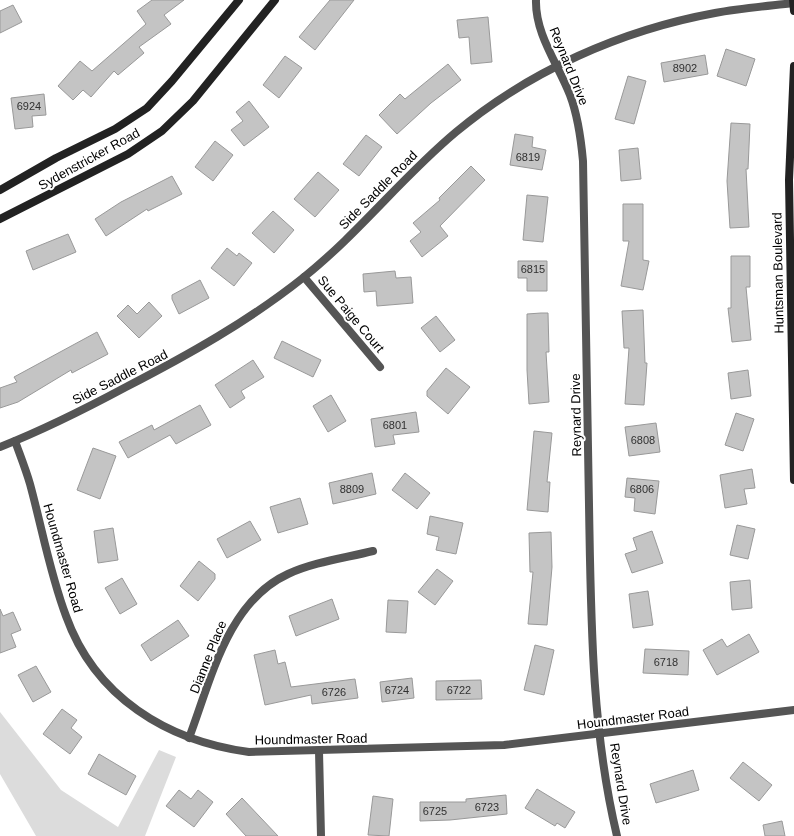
<svg xmlns="http://www.w3.org/2000/svg" width="794" height="836" viewBox="0 0 794 836" font-family="Helvetica,sans-serif">
<style>
.green{fill:#dcdcdc}
.building{fill:#c4c4c4;stroke:#999}
.lines{fill:none;stroke-linecap:round;stroke-linejoin:round}
.street{stroke:#555;stroke-width:8}
.secondary{stroke:#222;stroke-width:8}
.labels{text-anchor:middle;dominant-baseline:central;stroke-width:4;stroke-linejoin:round;paint-order:stroke}
.number-label{font-size:11px;fill:#313131}
.street-label{font-size:13px;fill:#000;stroke:#fff}
</style>
<rect width="100%" height="100%" fill="#fff"/>
<polygon class="green" points="0,712 61,790 118,827 159,750 176,757 145,836 36,836 0,774"/>
<g class="building">
<polygon points="152,0 184,0 164,15 171,24 139,47 144,53 118,75 114,71 91,97 83,90 73,100 58,86 80,61 92,71 146,24 137,11"/>
<polygon points="330,0 354,0 315,50 299,37"/>
<polygon points="13,5 22,22 0,33 0,11"/>
<polygon points="488,17 492,62 471,64 469,37 459,38 457,20"/>
<polygon points="726,49 755,59 746,86 717,76"/>
<polygon points="705,55 708,74 664,82 661,63"/>
<polygon points="285,56 302,68 279,98 263,85"/>
<polygon points="448,64 461,80 431,103 397,134 379,115 400,94 405,99"/>
<polygon points="628,76 646,81 634,124 615,119"/>
<polygon points="44,94 46,115 32,116 33,127 15,129 11,98"/>
<polygon points="249,101 269,127 244,146 231,130 243,121 236,112"/>
<polygon points="731,123 750,124 748,169 746,169 749,227 730,228 727,181"/>
<polygon points="515,134 533,137 532,147 546,150 542,170 510,165"/>
<polygon points="366,135 382,147 359,176 343,164"/>
<polygon points="215,141 233,155 213,181 195,167"/>
<polygon points="638,148 641,179 621,181 619,150"/>
<polygon points="471,166 485,180 440,226 448,236 422,257 410,241 421,232 413,223 440,200 439,198"/>
<polygon points="318,172 339,190 315,217 294,199"/>
<polygon points="172,176 182,194 148,211 147,209 106,236 95,219 121,202"/>
<polygon points="527,195 548,197 543,242 523,240"/>
<polygon points="623,204 643,204 643,260 649,261 643,290 621,286 629,241 623,241"/>
<polygon points="273,211 294,230 274,253 252,233"/>
<polygon points="68,234 76,252 33,270 26,251"/>
<polygon points="227,248 237,256 239,253 252,263 234,286 211,268"/>
<polygon points="731,256 750,256 750,287 746,287 751,340 732,342 728,308 731,308"/>
<polygon points="518,261 547,261 547,291 527,291 527,278 518,278"/>
<polygon points="395,271 396,278 411,277 413,303 377,306 376,291 364,292 363,274"/>
<polygon points="200,280 209,298 179,314 172,299 172,295"/>
<polygon points="149,302 162,316 139,338 117,316 128,305 137,314"/>
<polygon points="643,310 645,363 647,363 644,405 625,404 629,348 624,348 622,311"/>
<polygon points="541,313 548,313 549,352 546,352 549,402 529,404 527,370 527,314"/>
<polygon points="436,316 455,340 440,352 421,328"/>
<polygon points="97,332 108,354 72,373 71,370 18,402 0,408 0,388 17,382 14,377"/>
<polygon points="282,341 321,360 313,377 274,358"/>
<polygon points="253,360 264,377 241,391 245,398 230,408 215,385"/>
<polygon points="446,368 470,387 448,414 427,396 427,391"/>
<polygon points="748,370 751,396 731,399 728,373"/>
<polygon points="331,395 346,421 328,432 313,406"/>
<polygon points="200,405 211,425 176,444 170,435 128,458 119,442 152,425 154,430"/>
<polygon points="416,412 419,432 393,435 395,444 375,447 371,419"/>
<polygon points="736,413 754,419 743,451 725,445"/>
<polygon points="656,423 660,452 629,456 625,427"/>
<polygon points="534,431 552,433 547,482 550,482 548,512 527,510"/>
<polygon points="93,448 116,456 100,499 77,490"/>
<polygon points="752,469 755,488 744,489 747,504 725,508 720,475"/>
<polygon points="372,473 376,494 333,504 329,483"/>
<polygon points="405,473 430,493 417,509 392,490"/>
<polygon points="627,478 659,481 655,514 634,511 635,498 625,497"/>
<polygon points="300,498 308,524 278,533 270,507"/>
<polygon points="430,516 463,523 456,554 436,550 439,537 427,534"/>
<polygon points="250,521 261,540 227,558 217,539"/>
<polygon points="737,525 755,529 748,559 730,555"/>
<polygon points="113,528 118,560 98,563 94,531"/>
<polygon points="652,531 663,563 632,573 625,554 637,550 633,538"/>
<polygon points="551,532 552,567 547,625 528,624 533,572 530,572 529,533"/>
<polygon points="199,561 215,574 215,579 198,601 180,586"/>
<polygon points="437,569 453,581 435,605 418,592"/>
<polygon points="122,578 137,604 120,614 105,588"/>
<polygon points="750,580 752,608 732,610 730,582"/>
<polygon points="648,591 653,625 633,628 629,594"/>
<polygon points="332,599 339,619 296,636 289,616"/>
<polygon points="388,600 408,601 406,633 386,632"/>
<polygon points="0,609 3,616 13,612 21,630 11,634 16,647 0,653"/>
<polygon points="178,620 189,636 151,661 141,645"/>
<polygon points="749,634 759,652 717,675 703,650 722,639 727,647"/>
<polygon points="535,645 554,650 544,695 524,690"/>
<polygon points="645,649 689,651 688,675 643,673"/>
<polygon points="275,650 278,664 285,662 291,687 355,679 358,698 312,704 311,695 265,705 254,655"/>
<polygon points="36,666 51,692 33,702 18,675"/>
<polygon points="412,678 414,698 382,702 380,682"/>
<polygon points="481,680 482,699 436,700 436,681"/>
<polygon points="62,709 77,720 71,728 82,737 70,754 43,734"/>
<polygon points="99,754 136,776 126,795 88,774"/>
<polygon points="743,762 772,785 759,801 730,778"/>
<polygon points="693,770 699,790 656,803 650,784"/>
<polygon points="537,789 575,812 565,828 557,823 555,826 525,808"/>
<polygon points="179,790 191,799 198,790 213,802 194,827 166,806"/>
<polygon points="506,795 507,814 450,820 420,821 420,802 466,802 466,799"/>
<polygon points="373,796 393,799 389,836 368,835"/>
<polygon points="242,798 278,836 246,836 226,814"/>
<polygon points="782,821 785,836 765,836 763,825"/>
</g>
<g class="lines">
<g class="street">
<path d="M536,0C535,34 558,64 570,95C578,116 581,139 583,161C585,276 587,390 589,505C591,615 591,728 617,836"/>
<polyline points="304,277 380,367"/>
<path d="M15,441C20,455 26,470 30,484C42,528 50,574 66,616C95,697 167,741 249,752L504,745L794,710"/>
<path d="M0,447C43,430 85,409 126,387C188,355 249,321 304,277C359,233 402,177 456,132C529,71 622,30 715,13C741,8 768,6 794,3"/>
<path d="M189,738C211,680 227,602 288,574C314,562 345,558 373,551"/>
<polyline points="319,751 321,836"/>
</g>
<g class="secondary">
<polyline points="793,0 794,11"/>
<polyline points="794,66 789,180 794,480"/>
<polyline points="0,190 56,158 115,129 147,108 172,81 239,0"/>
<polyline points="0,219 128,154 162,131 193,101 275,0"/>
</g>
</g>
<g class="labels">
<g class="number-label">
<text x="685" y="68">8902</text>
<text x="29" y="106">6924</text>
<text x="528" y="157">6819</text>
<text x="533" y="269">6815</text>
<text x="395" y="425">6801</text>
<text x="643" y="440">6808</text>
<text x="352" y="489">8809</text>
<text x="642" y="489">6806</text>
<text x="666" y="662">6718</text>
<text x="397" y="690">6724</text>
<text x="459" y="690">6722</text>
<text x="334" y="692">6726</text>
<text x="487" y="807">6723</text>
<text x="435" y="811">6725</text>
</g>
<g class="street-label">
<text transform="translate(569 66) rotate(68)">Reynard Drive</text>
<text transform="translate(89 159) rotate(-29)">Sydenstricker Road</text>
<text transform="translate(378 190) rotate(-45)">Side Saddle Road</text>
<text transform="translate(778 273) rotate(-91)">Huntsman Boulevard</text>
<text transform="translate(351 314) rotate(50)">Sue Paige Court</text>
<text transform="translate(120 377) rotate(-27)">Side Saddle Road</text>
<text transform="translate(576 415) rotate(-91)">Reynard Drive</text>
<text transform="translate(63 558) rotate(74)">Houndmaster Road</text>
<text transform="translate(208 657) rotate(-68)">Dianne Place</text>
<text transform="translate(633 718) rotate(-7)">Houndmaster Road</text>
<text transform="translate(311 739) rotate(-1)">Houndmaster Road</text>
<text transform="translate(621 784) rotate(81)">Reynard Drive</text>
</g>
</g>
</svg>
